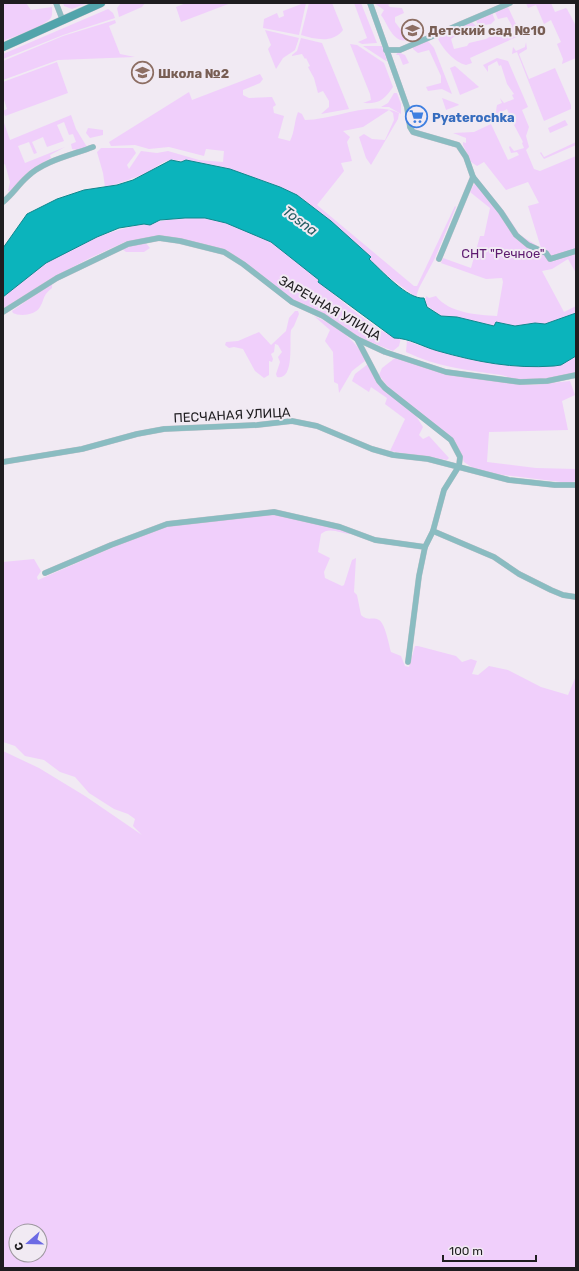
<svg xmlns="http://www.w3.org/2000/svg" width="579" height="1271" viewBox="0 0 579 1271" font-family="Rubik,sans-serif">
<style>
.green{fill:#f0cffb;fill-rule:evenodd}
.water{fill:#0bb4bc;stroke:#11878d}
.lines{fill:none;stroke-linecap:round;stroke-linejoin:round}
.minor-casing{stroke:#cbc5cd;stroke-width:6}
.secondary-casing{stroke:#cbc5cd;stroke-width:9}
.minor{stroke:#8abcc1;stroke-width:5.5}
.secondary{stroke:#52a4ab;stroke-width:8}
.labels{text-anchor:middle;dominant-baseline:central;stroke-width:4;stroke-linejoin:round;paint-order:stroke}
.education-label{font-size:13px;font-weight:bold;fill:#785e54;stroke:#f1eaf3;text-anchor:start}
.shop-label{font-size:13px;font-weight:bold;fill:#366cbe;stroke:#f1eaf3;text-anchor:start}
.park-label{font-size:13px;fill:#5e1a70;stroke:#f1eaf3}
.street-label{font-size:13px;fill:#1f1d20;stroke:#f1eaf3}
.water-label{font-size:14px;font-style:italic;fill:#245d61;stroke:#f1eaf3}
</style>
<rect width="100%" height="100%" fill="#f1eaf3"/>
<g class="green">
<path d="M3,3H26L31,10L52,7C52,11 53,16 50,19C40,28 15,36 3,41Z"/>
<polygon points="63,3 88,3 72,9 64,6"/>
<polygon points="121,3 145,3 142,7 119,17 117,8"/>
<polygon points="186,3 231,3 181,22 176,7"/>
<polygon points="304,3 306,3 299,35 263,28 264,19 277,13 279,18 284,16 283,11"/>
<path d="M309,3H332L343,30C332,44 315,39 301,35Z"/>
<polygon points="354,3 361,3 377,43 362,44 358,42 367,38"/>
<path d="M374,3H392L388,5L390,7L402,8L404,13L395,17V22L401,30L413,32V37C395,49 389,26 381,15L384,10Z"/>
<polygon points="526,3 551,3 555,12 566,8 567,9 576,26 576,58 562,64 563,59 557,44 561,42 551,20 544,24 536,5 528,8"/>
<path d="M508,7L521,35L470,58L472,63L466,65C454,62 442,48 437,37L454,30L458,34L451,39L454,49L467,46L469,43L486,39L496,33L497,35L508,30L507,29L512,26L507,17L498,19L495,12Z"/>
<polygon points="108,9 113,13 115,18 63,35 3,59 3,54"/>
<polygon points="492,13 495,20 491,24 478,26 476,20"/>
<polygon points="115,20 116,23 109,26 120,54 135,57 58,60 3,80 3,61 63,36"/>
<polygon points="472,22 477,27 467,33 460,33 458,28"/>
<polygon points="265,30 299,38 295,50 283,58 276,69 268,49 271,45"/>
<polygon points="301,38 322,43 349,109 321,114 329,107 329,101 323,91 318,93 314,78 308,67 310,66 306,58 305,59 302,54 292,56 292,55 297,51"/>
<polygon points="428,41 434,48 452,94 442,89 428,91 426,87 441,83 441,76 429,50 418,53 413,49 413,47"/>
<polygon points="526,42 527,49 519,54 529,79 555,68 571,105 571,109 544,121 517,52 512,54 513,47 516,51 525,47"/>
<path d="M350,44L357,45L384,63L393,87C384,100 379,104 363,103L371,100L370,94Z"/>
<polygon points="363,46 382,46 387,61 386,61"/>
<polygon points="398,52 405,55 409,63 403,65 399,55 396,55"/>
<path d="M497,58L508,61L528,107L522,110L529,127L526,136L529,147L526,150L534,169L540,171L576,156V273L568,259L552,269L542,271L564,312L576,306V313L545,324H532L515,326L496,322L495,326L457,317L441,316L425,304L426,296L429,298L436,296C449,313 477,315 497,316L503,282L502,278L486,279L441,263L443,258L471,268L480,236H484L490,208L470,192L477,178L504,211L520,235L541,248L528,206L539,203L528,182L506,190L484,162L477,166L471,162L463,145V142L466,143V138L453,133L474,132L491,124L508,160L519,155L517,152L511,153L509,147L510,146L514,151L524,148L522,143L523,142L514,125L515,124L511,113L509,114L507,109L498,114L499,120C495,118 496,110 497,105L502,103L500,98L504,103L514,99L512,95L514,94L507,84L501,65L499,66L497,61L488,66V72L483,65Z"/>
<polygon points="57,62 68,93 5,116 3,111 7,109 3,97 3,82"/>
<polygon points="455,66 479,87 460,95 450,68"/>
<path d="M260,74L263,79L260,83L243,90V95L249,98L272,97L276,105L273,107L274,113L284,116L278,138L290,141C295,131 294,122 298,112L302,114L305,120C336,120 369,100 399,113L398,119L371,165L366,158L359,137L364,134L372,139L385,140L394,120L393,113L389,110L363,127L343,131L350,137L347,142L352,161L341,163L344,171L317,205L414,286H417L455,206L456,207L435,258L419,288L416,297L390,278L369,259L371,257L331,221L297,195L280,187L230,169L186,160C180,162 177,159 171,160C161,161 154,170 146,173C133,178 120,184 105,187L103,173L97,152L101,148H133L136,153L127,165L129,169L141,151L157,153L168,151L199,160L223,162L224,151L206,149L204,156L169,147L149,149L135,145L111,146L109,142L189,92L192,100Z"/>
<polygon points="394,93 397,93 401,104 401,114 389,107 381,107 388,103"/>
<polygon points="442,98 458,104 459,105 446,110"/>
<polygon points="71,115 76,129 87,147 78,150 72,149 71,144 76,142 73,134 69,135 64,122 57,125 64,141 47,147 43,137 32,142 37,153 34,154 29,142 18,146 25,163 65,147 50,155 51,158 30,170 10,191 8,191 10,182 5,164 3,165 3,120 10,140"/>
<polygon points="565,120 568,125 550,133 548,128"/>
<polygon points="88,128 103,130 103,135 90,138 86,133"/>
<polygon points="576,142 576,145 544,159 540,153 541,152 544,157"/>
<path d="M185,218H205L226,223L271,242L320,280L319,282C334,294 384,339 401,338L399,346L393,351L358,337L319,312L290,298L226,250L181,239L158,236L125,242L90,258L52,278L3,310V297C17,286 31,273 46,263C90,235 133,223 185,218Z"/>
<polygon points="144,241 150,248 144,252 126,252 122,249"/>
<path d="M52,283V288C42,296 45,299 40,307C36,315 20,317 13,313L12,311Z"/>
<path d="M295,311H298L299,314L294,326L291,330C289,341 295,381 277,377L276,374L280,362L278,357L282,352L278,345L275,344L274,352L271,354L273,359L272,362L269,361V375L264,378L255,371L243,349L234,347L229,348L225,345L226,342L238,341L259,332L271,345L286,331L289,318Z"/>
<path d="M314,316C337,326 354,338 366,360L352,371L339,393L338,384L334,382L333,352L325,341L330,330Z"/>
<path d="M407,341C455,358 503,370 554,366L561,365L576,356V373C558,376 537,382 518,380C512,379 507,376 501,375C468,370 436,367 406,352Z"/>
<polygon points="395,358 457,375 517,384 533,385 570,381 575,395 562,401 568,430 489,432 487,462 536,468 576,469 576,481 569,483 488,473 473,468 464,462 454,442 388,387 379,375 382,368"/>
<polygon points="368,364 375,378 416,416 423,427 419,435 423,439 429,436 449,458 447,460 390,451 405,419 385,404 387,398 371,387 369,392 352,381 355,374"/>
<path d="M273,514L334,526L351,534C342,534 329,526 321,534L318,552L330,558L324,572L325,578L342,586L344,585L352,560L356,558L354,592L357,595L361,615C369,622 372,616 379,620C385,623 389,645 391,652L401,656L405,666L409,667L415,646H418L456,656L462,662L471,659L477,661L472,674L478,675L489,666L508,670L541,687L568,695L576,676V1268H3V751L39,768L85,796L142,835L133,826L135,819L128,814L114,809L89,793L75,777L60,772L44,760L25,756L15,746L3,742V562L34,559L41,571L37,577L38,580L157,528L180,522ZM16,1231H40V1255H16Z"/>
</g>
<path class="water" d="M171,160L181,162L186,160L230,169L280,187L297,195L331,221L371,257L369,259C381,270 408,300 424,298L427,307L441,316L457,317L494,326L496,322L515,326L535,323L545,324L576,313V356L561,365L554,366C513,369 477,362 438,351C423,347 409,338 394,338L318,282L319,280L271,242L226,223L205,218H185L160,220L150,225L144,224L119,228L97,237L46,263L3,297V248L27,214L57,199L84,190L117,185L133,180Z"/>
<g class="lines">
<defs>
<g id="minor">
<polyline points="56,3 63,21"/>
<polyline points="370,3 407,107 410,127 413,132 458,145 466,157 473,177 501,212 516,235 528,245 546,253 550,259 576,251"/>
<polyline points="386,50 400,50 510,3"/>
<path d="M3,202C13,194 18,185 27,177C43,161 72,155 93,147"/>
<polyline points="439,259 473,177"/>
<polyline points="3,312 57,278 128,244 159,238 180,241 224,252 243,264 292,302 323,316 357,339 385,352 446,372 520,382 547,381 576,375"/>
<polyline points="357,339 379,381 385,388 451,440 460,457 459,466 444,490 433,531 425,547 419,576 408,662"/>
<polyline points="3,462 82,449 137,434 164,429 257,425 292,421 317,426 372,449 393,455 428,459 509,480 555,485 576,485"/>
<polyline points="433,531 494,557 519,574 551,590 563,595 576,597"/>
<polyline points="45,573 111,545 167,524 274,512 340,527 375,540 425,547"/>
</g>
<polyline id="secondary" points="3,47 101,3"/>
</defs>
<use href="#minor" class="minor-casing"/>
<use href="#secondary" class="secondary-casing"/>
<use href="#minor" class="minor"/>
<use href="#secondary" class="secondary"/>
</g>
<defs>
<symbol id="school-ring" viewBox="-11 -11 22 22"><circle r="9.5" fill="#f1eaf3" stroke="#8d6e63" stroke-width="1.5"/><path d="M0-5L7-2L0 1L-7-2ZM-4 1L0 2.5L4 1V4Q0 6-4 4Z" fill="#8d6e63"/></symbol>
<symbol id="supermarket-ring" viewBox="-11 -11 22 22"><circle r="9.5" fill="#f1eaf3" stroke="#3f7fe0" stroke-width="1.5"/><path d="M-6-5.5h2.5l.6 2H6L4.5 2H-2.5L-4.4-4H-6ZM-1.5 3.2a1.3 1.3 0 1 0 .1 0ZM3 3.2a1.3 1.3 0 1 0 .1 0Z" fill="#3f7fe0"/></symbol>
</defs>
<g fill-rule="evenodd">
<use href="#school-ring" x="400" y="18" width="25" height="25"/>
<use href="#school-ring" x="130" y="60" width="25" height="25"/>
<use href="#supermarket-ring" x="404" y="104" width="25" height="25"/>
</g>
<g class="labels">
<g class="education-label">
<text x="428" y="30">Детский сад №10</text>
<text x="158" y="73">Школа №2</text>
</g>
<g class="shop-label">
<text x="432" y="117">Pyaterochka</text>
</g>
<g class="park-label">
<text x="503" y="253">СНТ "Речное"</text>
</g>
<g class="street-label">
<text transform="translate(330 308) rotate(30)">ЗАРЕЧНАЯ УЛИЦА</text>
<text transform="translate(232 415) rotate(-3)">ПЕСЧАНАЯ УЛИЦА</text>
</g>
<g class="water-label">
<text transform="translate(300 221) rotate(36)">Tosna</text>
</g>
</g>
<rect width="579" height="1271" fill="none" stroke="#1f1d20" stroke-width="8"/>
<g transform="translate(28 1243) rotate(250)"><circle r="19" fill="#f1eaf3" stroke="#9d989f"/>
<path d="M0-3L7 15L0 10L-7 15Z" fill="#6c6ae4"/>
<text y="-6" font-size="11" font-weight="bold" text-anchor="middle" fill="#1f1d20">С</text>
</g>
<path d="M443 1255v6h93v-6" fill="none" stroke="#1f1d20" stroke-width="2"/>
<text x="449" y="1255" font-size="12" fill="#1f1d20" stroke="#f1eaf3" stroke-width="3" paint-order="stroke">100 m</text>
</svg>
